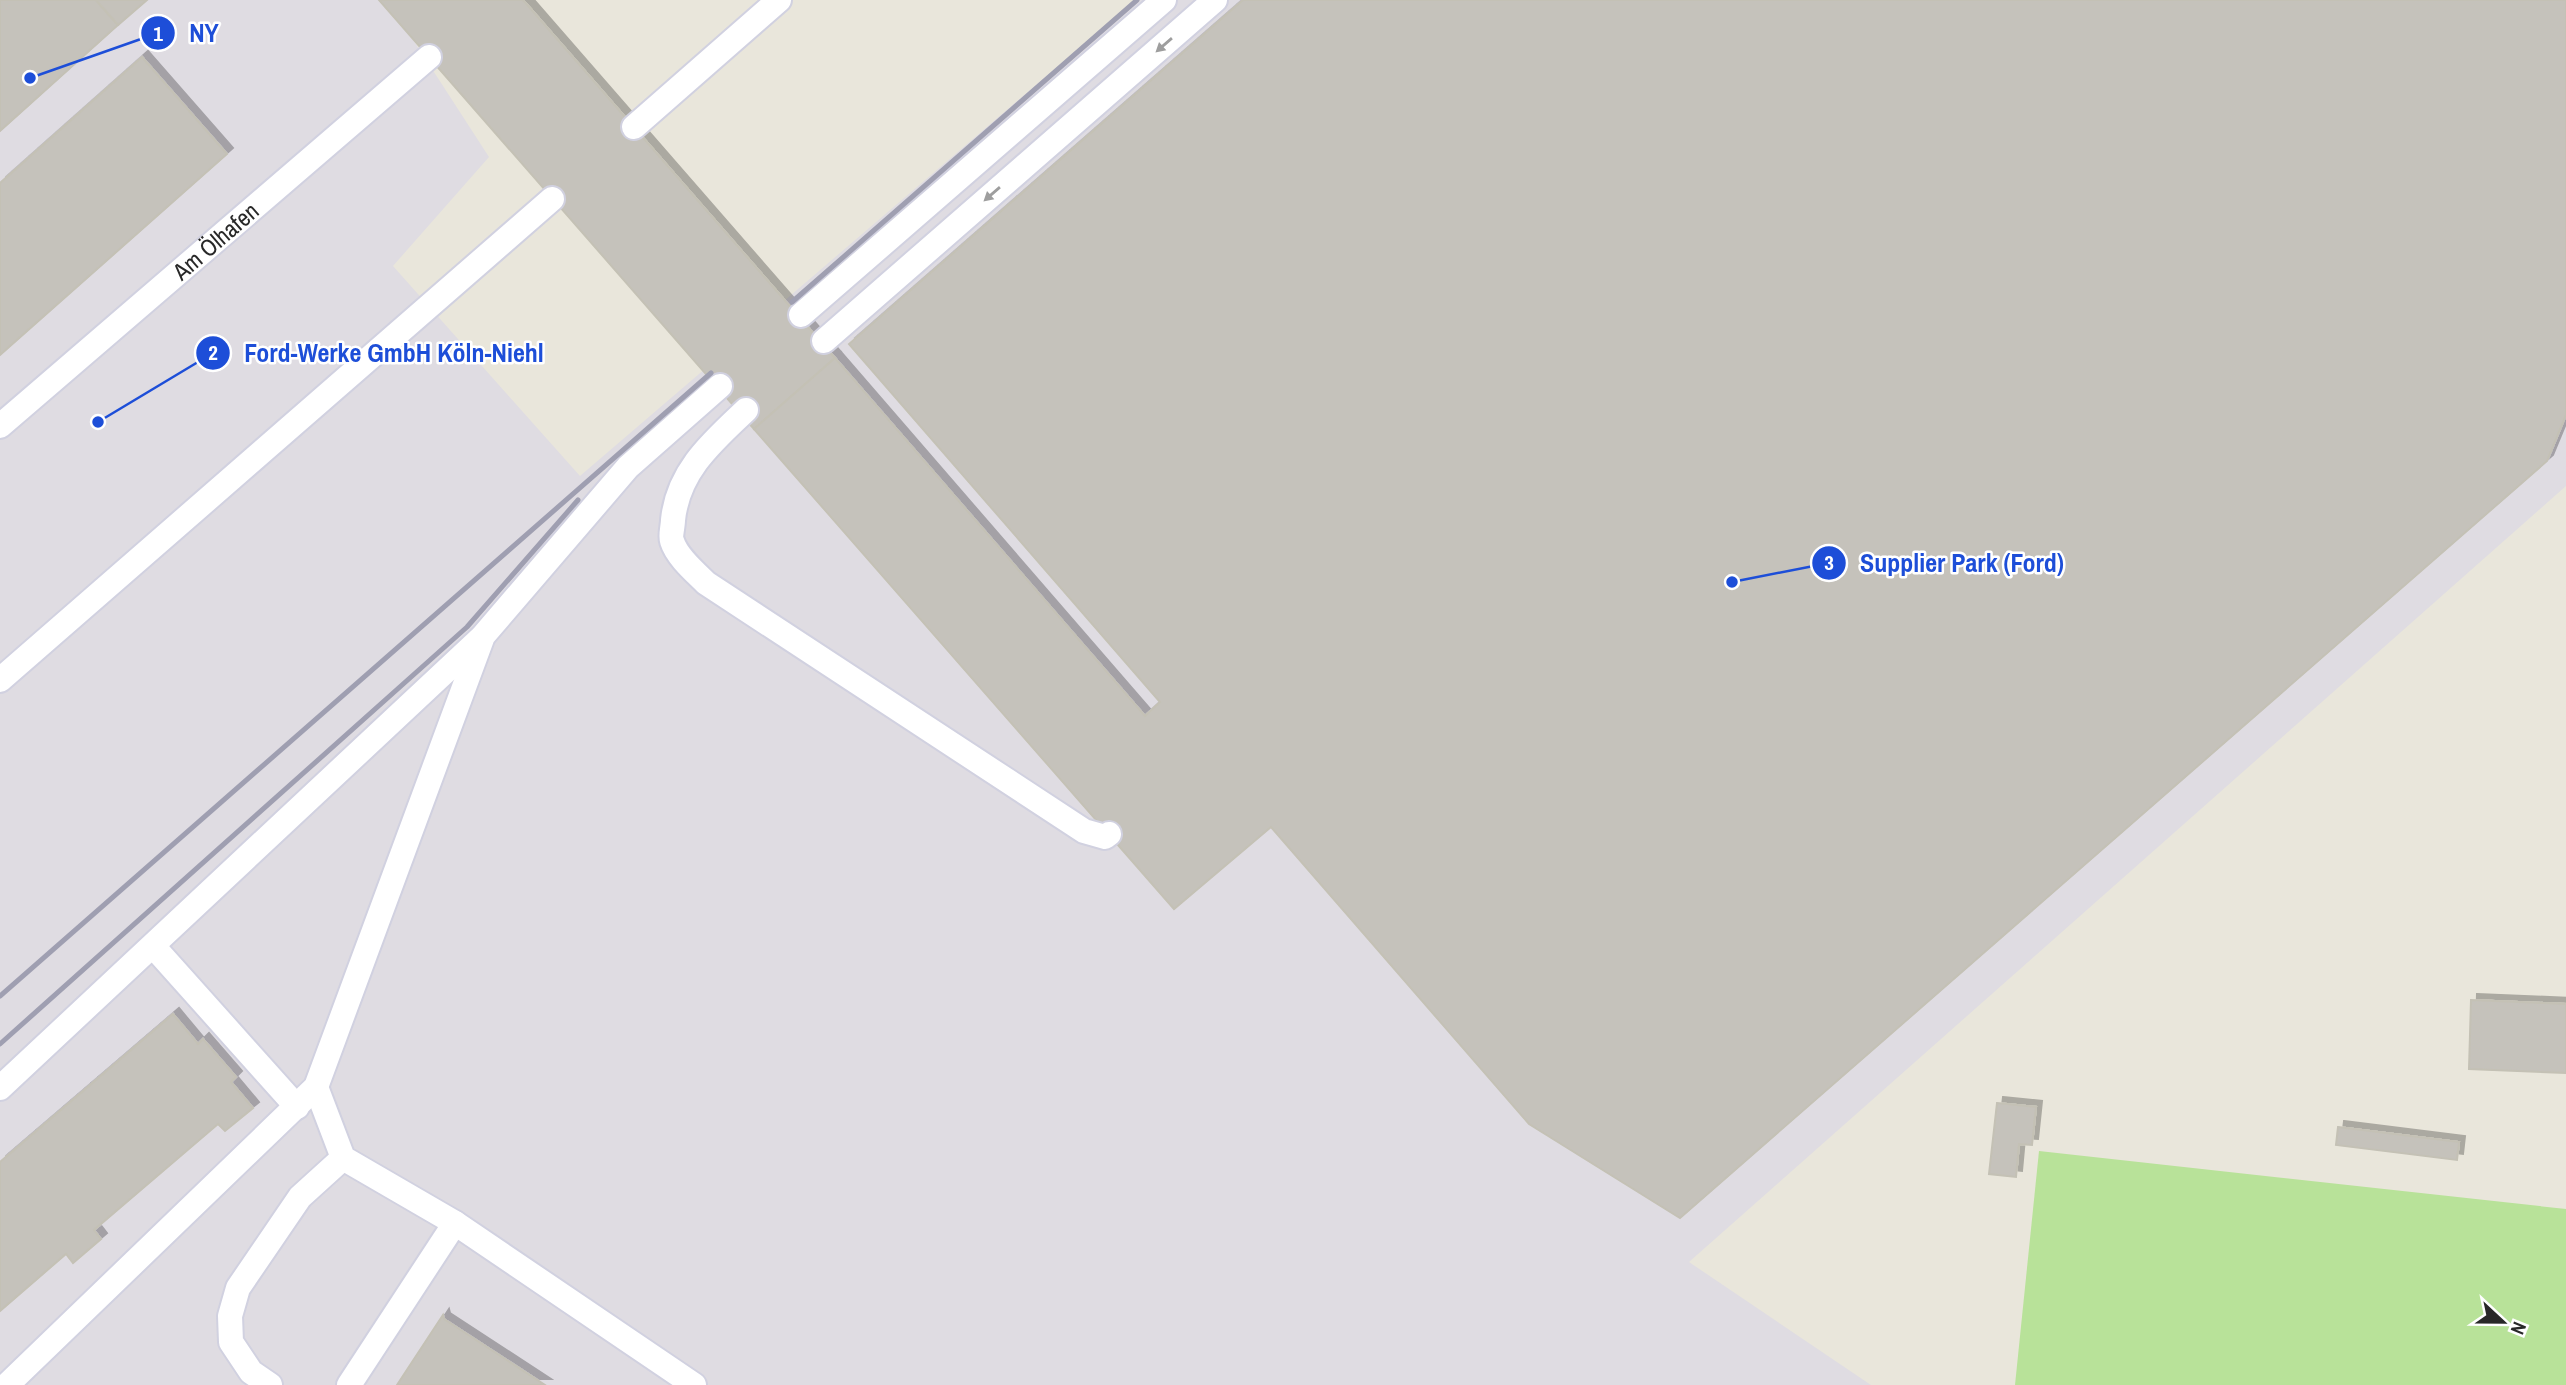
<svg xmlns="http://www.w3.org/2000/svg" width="2566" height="1385" viewBox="0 0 2566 1385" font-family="'Archivo Narrow',sans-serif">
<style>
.industrial{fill:#dfdce2}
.pitch{fill:#b8e299}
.building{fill:#c5c2bb;stroke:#c4c1b5;stroke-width:2;filter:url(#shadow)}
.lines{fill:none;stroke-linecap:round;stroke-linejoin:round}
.service-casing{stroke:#d1d1e0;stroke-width:28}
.service{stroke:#fff;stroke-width:24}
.rail{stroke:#9f9fb1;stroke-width:5}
.oneway{fill:#9e9e9e}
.labels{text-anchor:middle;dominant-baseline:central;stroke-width:5;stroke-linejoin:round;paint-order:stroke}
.street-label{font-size:24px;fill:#282828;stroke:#fff}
.leader{fill:none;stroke:#1d4ed8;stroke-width:2.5}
.callout-dot{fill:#1d4ed8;stroke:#fff;stroke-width:2.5}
.mark-label{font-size:21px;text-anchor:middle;font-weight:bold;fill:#fff}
.callout-label{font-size:26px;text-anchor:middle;font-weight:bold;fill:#1d4ed8;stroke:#fff;stroke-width:5;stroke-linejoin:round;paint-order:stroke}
</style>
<defs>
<filter id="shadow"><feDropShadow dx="6" dy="-6" stdDeviation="0" flood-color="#0004"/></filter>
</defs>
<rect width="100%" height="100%" fill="#e9e6db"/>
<polygon class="industrial" points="0,0 449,0 410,35 489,157 393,266 580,476 1135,0 2566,0 2566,486 1689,1262 1871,1385 0,1385"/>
<polygon class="pitch" points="2039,1151 2566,1209 2566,1385 2015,1385"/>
<g class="building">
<polygon points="0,0 96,0 118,25 0,131"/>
<polygon points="96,0 147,0 118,25"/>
<polygon points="379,0 523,0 835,358 754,429"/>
<polygon points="1243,0 2566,0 2566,415 2547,461 1680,1218 1529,1124 1271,827 1174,909 754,429 835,358 1145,716 1160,702 849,344"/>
<polygon points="142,57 227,154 0,355 0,183"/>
<polygon points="2471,1000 2566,1004 2566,1073 2469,1069"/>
<polygon points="173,1014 198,1044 203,1039 236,1077 231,1082 253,1108 225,1131 218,1124 94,1230 101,1239 73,1263 66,1254 0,1311 0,1162"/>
<polygon points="1997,1103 2036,1107 2032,1145 2019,1144 2016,1177 1989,1174"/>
<polygon points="2338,1127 2459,1142 2457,1160 2336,1145"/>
<polygon points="443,1315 444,1319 545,1385 397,1385"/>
</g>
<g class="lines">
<defs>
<g id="service">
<polyline points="634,127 779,0"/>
<polyline points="801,315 1164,0"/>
<polyline points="824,341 1215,0"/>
<path d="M746,410C712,442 678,471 673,520C673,526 670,536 672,541C677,557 695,572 706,583L1084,831L1105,837L1109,834"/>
<path id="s1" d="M0,426L429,57"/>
<polyline points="0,680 552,199"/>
<polyline points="153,946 297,1107"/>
<polyline points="316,1087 343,1158 455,1223 349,1385"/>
<polyline points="0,1088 480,639"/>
<polyline points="455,1223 694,1385"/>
<polyline points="7,1385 316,1087 483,636 628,467 720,386"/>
<polyline points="270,1385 251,1372 231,1342 230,1316 238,1288 300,1197 343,1158"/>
</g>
</defs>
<use href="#service" class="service-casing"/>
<use href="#service" class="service"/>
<g class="rail">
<polyline points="792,302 1137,0"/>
<polyline points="0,996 711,373"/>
<polyline points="0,1044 467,627 578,500"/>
</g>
</g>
<defs><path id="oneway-solid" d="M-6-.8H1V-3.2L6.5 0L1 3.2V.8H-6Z" transform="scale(1.75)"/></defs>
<g class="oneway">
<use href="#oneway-solid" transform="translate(1164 45) rotate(139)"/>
<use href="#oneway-solid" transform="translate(992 194) rotate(139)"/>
</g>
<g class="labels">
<g class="street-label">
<text stroke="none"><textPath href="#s1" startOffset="284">Am Ölhafen</textPath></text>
</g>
</g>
<path class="leader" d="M30 78L158 33M98 422L213 353M1732 582L1829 563"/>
<g class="callout-dot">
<circle cx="30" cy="78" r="7"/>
<circle cx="98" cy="422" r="7"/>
<circle cx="1732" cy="582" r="7"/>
<circle cx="158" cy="33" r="18"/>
<circle cx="213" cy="353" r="18"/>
<circle cx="1829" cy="563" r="18"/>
</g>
<g class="mark-label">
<text x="158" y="41">1</text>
<text x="213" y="360">2</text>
<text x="1829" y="570">3</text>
</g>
<g class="callout-label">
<text x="204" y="42">NY</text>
<text x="394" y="362">Ford-Werke GmbH Köln-Niehl</text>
<text x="1962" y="572">Supplier Park (Ford)</text>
</g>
<g transform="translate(2503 1322) rotate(112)" stroke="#ffffff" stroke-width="5" paint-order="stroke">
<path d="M0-5L12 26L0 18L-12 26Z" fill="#282828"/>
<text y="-10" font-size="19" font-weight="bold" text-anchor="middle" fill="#282828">N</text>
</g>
</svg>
